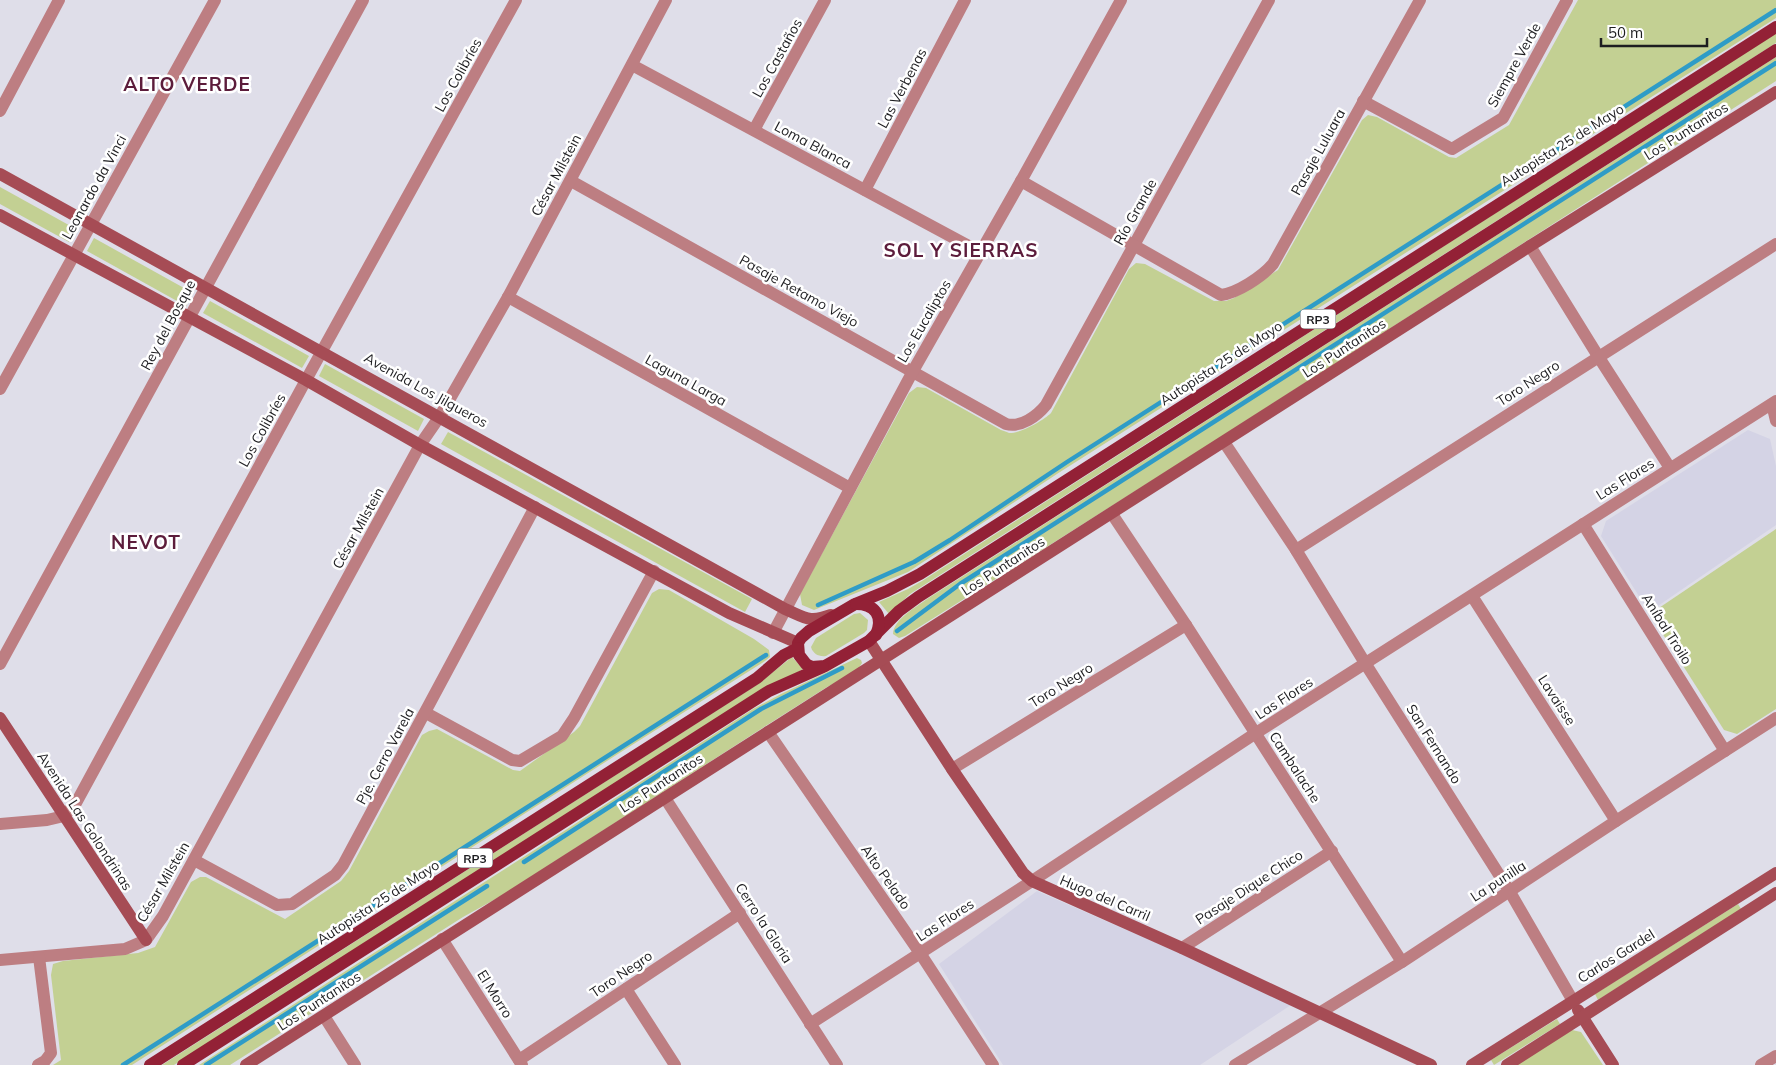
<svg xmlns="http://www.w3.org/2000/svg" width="1776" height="1065" viewBox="0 0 1776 1065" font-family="Mulish,sans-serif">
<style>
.built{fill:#d4d3e5}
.green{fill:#c3d093}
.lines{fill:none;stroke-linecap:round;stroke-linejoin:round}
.stream{stroke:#2f9cc7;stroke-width:4.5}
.street{stroke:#bd7e82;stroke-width:12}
.secondary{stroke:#a64c55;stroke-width:12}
.primary{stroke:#932136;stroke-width:12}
.labels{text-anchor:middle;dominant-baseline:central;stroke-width:5;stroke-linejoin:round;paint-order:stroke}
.shield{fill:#fff;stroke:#616163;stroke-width:1}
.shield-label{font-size:12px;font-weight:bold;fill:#1d1d20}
.street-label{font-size:14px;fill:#1d1d20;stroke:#fff}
.district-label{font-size:19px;font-weight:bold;letter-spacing:1px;fill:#5c1c3b;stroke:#fff}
</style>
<rect width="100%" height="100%" fill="#dfdee9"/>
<g class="built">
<polygon points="1748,430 1770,439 1776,466 1776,525 1649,612 1601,536 1606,521"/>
<polygon points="1037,891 1294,1003 1200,1065 1003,1065 939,964"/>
</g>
<g class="green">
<path d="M1578,0H1776V18L1060,472L908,572L814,610L802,605L800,594L909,393L917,387L926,388L1001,430C1004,431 1007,432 1009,433C1020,434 1044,420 1051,413L1129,269L1136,263L1145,264L1214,301H1226L1234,298L1278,270L1362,120L1368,115L1377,117L1449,157L1456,158L1509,125Z"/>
<polygon points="1776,33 1776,43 910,594 889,614 879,602 908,589 922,581"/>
<path d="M1776,57V81L1191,456L905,636L899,638L893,634C894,619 915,608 927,599Z"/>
<polygon points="0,187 76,229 69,242 0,204"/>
<polygon points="94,238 193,293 186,306 87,251"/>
<polygon points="210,301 309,356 302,368 203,313"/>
<polygon points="325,364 424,419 418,431 319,376"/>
<polygon points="448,432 752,599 745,612 441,444"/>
<polygon points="1776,529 1776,709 1737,734 1724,730 1650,614"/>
<polygon points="659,589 669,590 754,639 769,650 770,657 765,661 621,752 132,1065 53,1065 61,1060 51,975 53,964 63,961 138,953 155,947 191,882 200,877 206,877 285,919 341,881 349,871 422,735 429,731 437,729 513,770 520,771 574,732 580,726 652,593"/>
<path d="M860,613L868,620L867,630L864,633L826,656C819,657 813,654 811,647L816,638L854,614Z"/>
<polygon points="792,657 803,669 439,895 174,1065 162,1065 758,684"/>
<polygon points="857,658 861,660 862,663 858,669 841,680 827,687 775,720 501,896 463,917 230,1065 199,1065 628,790 753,709 781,694"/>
<polygon points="1738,904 1741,909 1598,1000 1595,994"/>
<polygon points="1557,1019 1560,1024 1494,1065 1491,1060"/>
<polygon points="1572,1030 1581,1032 1603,1065 1516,1065"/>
</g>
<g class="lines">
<g class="stream">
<polyline points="818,605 914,562 950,540 1067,462 1776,10"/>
<polyline points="897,631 960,584 1776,63"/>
<polyline points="524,862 761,709 842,668"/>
<polyline points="123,1065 766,655"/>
<polyline points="206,1065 487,886"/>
</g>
<g class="street">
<polyline points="632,65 980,252"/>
<polyline points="1363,101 1452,149 1503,118 1567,0"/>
<polyline points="0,111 59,0"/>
<polyline points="754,130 825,0"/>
<path d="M571,181L1006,424C1021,428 1037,416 1046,405L1269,0"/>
<path d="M1021,181L1221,295C1237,293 1262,277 1273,264L1420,0"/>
<polyline points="865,190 965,0"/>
<polyline points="1530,246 1598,356 1670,468"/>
<polyline points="508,297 850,488"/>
<polyline points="0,389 215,0"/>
<polyline points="1772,404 1776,421"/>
<polyline points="1224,442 1296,550 1365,663 1510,892 1573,1001"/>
<polyline points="1112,514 1186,625 1402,962"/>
<polyline points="1583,524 1725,751"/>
<polyline points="1296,550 1776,244"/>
<polyline points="1472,596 1616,821"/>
<polyline points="773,633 913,371 1021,181 1121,0"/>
<polyline points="0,664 363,0"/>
<polyline points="426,713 512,760 520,761 562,736 574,718 654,571"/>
<polyline points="768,732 920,953 993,1065"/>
<polyline points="952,769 1186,625"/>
<polyline points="665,798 837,1065"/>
<polyline points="0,824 47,820 64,816 76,803 306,380 516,0"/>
<polyline points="194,860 277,905 292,904 335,875 343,865 535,507"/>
<polyline points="442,939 522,1065"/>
<polyline points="1182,948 1332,851"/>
<polyline points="0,960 125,949 146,940 163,916 420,445 440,416 508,297 666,0"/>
<polyline points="626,989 675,1065"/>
<polyline points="324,1016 355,1065"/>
<polyline points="810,1024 1032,881 1256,733 1776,401"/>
<polyline points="519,1060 740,913"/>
<polyline points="38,1065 45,1061 51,1053 39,957"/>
<polyline points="1235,1065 1402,962 1616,821 1776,718"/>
<polyline points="1761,1065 1776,1056"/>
</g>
<g class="secondary">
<path d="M0,174C263,317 524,463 785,609C806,618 809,623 831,615"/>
<polyline points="0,215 306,380 420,445 729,613 798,643"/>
<polyline points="869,641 952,769 1023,873 1032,881 1182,948 1431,1065"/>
<polyline points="0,718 146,940"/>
<polyline points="1578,1010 1613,1065"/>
<polyline points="246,1065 1530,246 1776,92"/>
<polyline points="1472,1065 1776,873"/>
<polyline points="1507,1065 1776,893"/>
</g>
<g class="primary">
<polyline points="1776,27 920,574 887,591 855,604 809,631 801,638 798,643 799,655 806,664 812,667 825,666 869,641 899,611 918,597 1776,50"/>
<path d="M856,604C875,604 884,616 876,635"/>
<polyline points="150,1065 757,678 784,655 798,648"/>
<polyline points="183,1065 769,691 823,667"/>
</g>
</g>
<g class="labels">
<g class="shield">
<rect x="1300.5" y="309.5" width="35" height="19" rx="4"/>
<rect x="457.5" y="848.5" width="35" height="19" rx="4"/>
</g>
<g class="shield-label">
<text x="1318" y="319">RP3</text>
<text x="475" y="858">RP3</text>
</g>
<g class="street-label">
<text transform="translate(777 58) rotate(-61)">Los Castaños</text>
<text transform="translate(1514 65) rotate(-61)">Siempre Verde</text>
<text transform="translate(458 75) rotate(-61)">Los Colibríes</text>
<text transform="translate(902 88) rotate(-62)">Las Verbenas</text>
<text transform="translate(1686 131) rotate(-32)">Los Puntanitos</text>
<text transform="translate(813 145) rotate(28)">Loma Blanca</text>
<text transform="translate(1562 145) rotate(-32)">Autopista 25 de Mayo</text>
<text transform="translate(1318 152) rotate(-61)">Pasaje Luluara</text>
<text transform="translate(556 175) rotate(-62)">César Milstein</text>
<text transform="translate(94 187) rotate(-61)">Leonardo da Vinci</text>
<text transform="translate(1135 212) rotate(-61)">Río Grande</text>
<text transform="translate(799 291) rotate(29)">Pasaje Retamo Viejo</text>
<text transform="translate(924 321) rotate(-60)">Los Eucaliptos</text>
<text transform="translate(168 325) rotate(-62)">Rey del Bosque</text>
<text transform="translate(1344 348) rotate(-33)">Los Puntanitos</text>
<text transform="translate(1221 363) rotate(-33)">Autopista 25 de Mayo</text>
<text transform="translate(686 380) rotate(29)">Laguna Larga</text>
<text transform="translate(1528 383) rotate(-33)">Toro Negro</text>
<text transform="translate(426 390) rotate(29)">Avenida Los Jilgueros</text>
<text transform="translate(262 430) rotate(-61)">Los Colibríes</text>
<text transform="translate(1625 479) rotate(-32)">Las Flores</text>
<text transform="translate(358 528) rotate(-61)">César Milstein</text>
<text transform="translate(1003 566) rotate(-33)">Los Puntanitos</text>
<text transform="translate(1667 629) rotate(58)">Aníbal Troilo</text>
<text transform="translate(1061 685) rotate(-32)">Toro Negro</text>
<text transform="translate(1284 698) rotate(-33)">Las Flores</text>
<text transform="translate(1557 700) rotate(57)">Lavaisse</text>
<text transform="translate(1434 744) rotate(58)">San Fernando</text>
<text transform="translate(385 756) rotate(-62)">Pje. Cerro Varela</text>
<text transform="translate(1295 767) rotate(57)">Cambalache</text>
<text transform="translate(661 783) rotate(-33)">Los Puntanitos</text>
<text transform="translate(85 821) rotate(57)">Avenida Las Golondrinas</text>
<text transform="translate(886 877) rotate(55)">Alto Pelado</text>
<text transform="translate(1498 881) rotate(-33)">La punilla</text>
<text transform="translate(163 882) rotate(-60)">César Milstein</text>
<text transform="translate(1249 887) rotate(-33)">Pasaje Dique Chico</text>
<text transform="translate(1105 898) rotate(23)">Hugo del Carril</text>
<text transform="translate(378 902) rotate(-33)">Autopista 25 de Mayo</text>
<text transform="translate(945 920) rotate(-33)">Las Flores</text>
<text transform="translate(764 923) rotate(57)">Cerro la Gloria</text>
<text transform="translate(1616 956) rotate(-32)">Carlos Gardel</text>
<text transform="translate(621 974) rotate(-34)">Toro Negro</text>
<text transform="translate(495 994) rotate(58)">El Morro</text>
<text transform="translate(319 1001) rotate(-33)">Los Puntanitos</text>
</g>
<g class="district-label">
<text x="187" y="84">ALTO VERDE</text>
<text x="961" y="250">SOL Y SIERRAS</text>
<text x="146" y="542">NEVOT</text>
</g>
</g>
<path d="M1601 38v8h106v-8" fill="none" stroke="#1d1d20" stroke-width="2.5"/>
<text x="1608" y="38" font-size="15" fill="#1d1d20" stroke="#ffffff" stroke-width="4" paint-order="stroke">50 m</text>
</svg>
